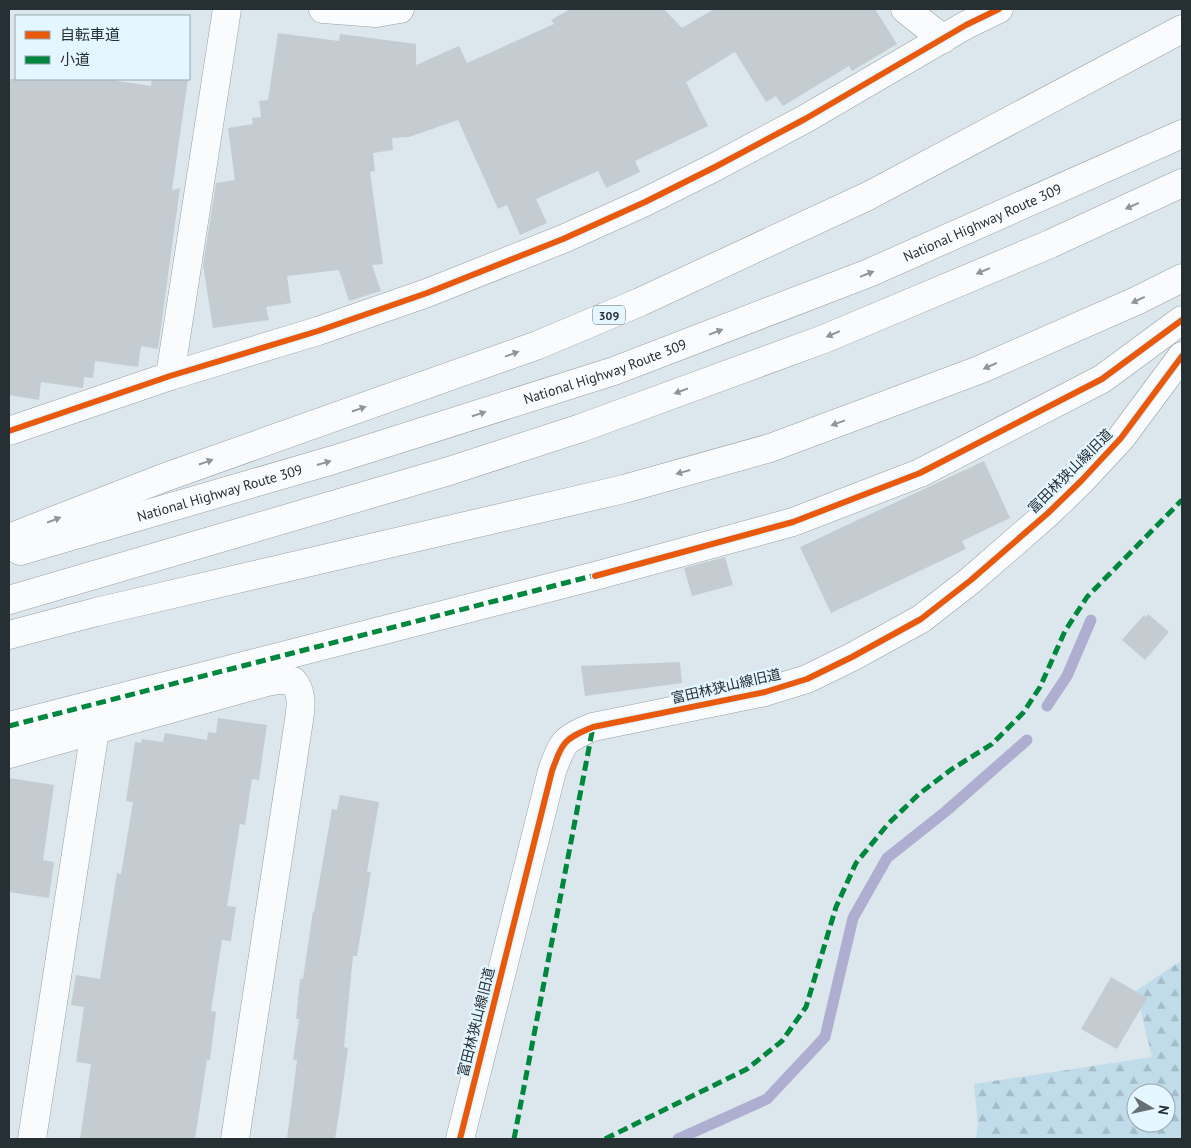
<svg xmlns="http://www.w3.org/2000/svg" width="1191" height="1148" viewBox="0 0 1191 1148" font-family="'PT Sans','Noto Sans JP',sans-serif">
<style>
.forest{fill:url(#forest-firs);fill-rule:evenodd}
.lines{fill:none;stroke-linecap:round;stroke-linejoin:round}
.stream{stroke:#aeafd0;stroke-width:11}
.building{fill:#c4ccd2}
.pedestrian-casing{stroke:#97a0a4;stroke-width:29}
.minor-casing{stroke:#97a0a4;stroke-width:29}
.tertiary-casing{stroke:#97a0a4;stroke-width:29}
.trunk-casing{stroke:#97a0a4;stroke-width:29}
.pedestrian{stroke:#fafbfc;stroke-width:28}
.minor{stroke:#fafbfc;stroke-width:28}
.tertiary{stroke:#fafbfc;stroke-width:28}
.trunk{stroke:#fafbfc;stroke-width:28}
.quiet{stroke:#00873e;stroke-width:5;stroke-dasharray:10 5;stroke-linecap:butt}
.cycleway-casing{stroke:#e4f6ff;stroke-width:9}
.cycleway{stroke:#e8590c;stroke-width:6}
.oneway{fill:#909598}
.labels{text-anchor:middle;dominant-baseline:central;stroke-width:4.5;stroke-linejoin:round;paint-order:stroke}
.shield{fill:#e4f6ff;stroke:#5f6b70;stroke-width:1}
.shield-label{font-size:12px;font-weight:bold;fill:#262f33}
.street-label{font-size:14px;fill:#262f33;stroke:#e4f6ff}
</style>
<defs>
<pattern id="forest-firs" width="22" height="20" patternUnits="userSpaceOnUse" patternTransform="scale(1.25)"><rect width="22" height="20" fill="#c0dbe9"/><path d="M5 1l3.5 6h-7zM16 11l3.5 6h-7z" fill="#a5bcc8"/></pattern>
</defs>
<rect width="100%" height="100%" fill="#dbe7ed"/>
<path class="forest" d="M1182,960V1139H976L978,1124L974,1084L1152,1057L1136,991ZM1136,1093H1166V1123H1136Z"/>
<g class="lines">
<g class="stream">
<polyline points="1047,706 1067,676 1091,620"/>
<polyline points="678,1139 767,1099 825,1037 853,918 887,858 945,812 1027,740"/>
</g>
</g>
<g class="building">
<polygon points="570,9 664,9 682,28 714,9 875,9 897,44 852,71 849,66 783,106 776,96 766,102 735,52 686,82 708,126 635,161 640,172 606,188 598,171 536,199 547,223 520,235 507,205 498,209 458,120 409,137 392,138 393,150 373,153 375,171 370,172 383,264 372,265 381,291 349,301 339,270 287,276 291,303 266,307 269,320 213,328 203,265 216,183 235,180 228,128 253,124 252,118 261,117 259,101 268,100 278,33 339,41 340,34 416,44 416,65 459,46 467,63 554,24 551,20"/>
<polygon points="9,79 105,79 151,86 152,79 188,79 172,190 180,188 158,349 141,346 138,367 95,361 93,378 84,377 83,388 41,382 39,400 9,395"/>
<polygon points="984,461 1010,518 962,541 966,549 831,613 800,547"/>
<polygon points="725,557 733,585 692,596 684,568"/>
<polygon points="1148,614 1169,632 1145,660 1122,640 1144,615 1146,617"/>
<polygon points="680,662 682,683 585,696 581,666"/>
<polygon points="218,718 267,725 259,780 252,779 245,825 240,824 227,906 236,907 231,941 222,940 211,1011 216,1012 210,1060 207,1060 195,1139 80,1139 91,1064 76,1062 84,1007 71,1005 76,975 100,979 117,873 121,874 133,802 126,801 135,742 141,743 142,739 163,742 165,733 207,740 208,732 216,733"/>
<polygon points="9,778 54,785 43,860 54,862 49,898 9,892"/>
<polygon points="340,795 379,802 367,872 371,872 357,956 353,956 344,1047 348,1048 340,1107 335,1139 287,1139 297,1060 293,1060 299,1019 296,1019 300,979 303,979 313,911 314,912 332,809 337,810"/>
<polygon points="1111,977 1147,998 1117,1049 1081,1029"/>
</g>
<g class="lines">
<defs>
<polyline id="pedestrian" points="9,726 595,576 793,522 920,473 1102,379 1182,320"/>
<g id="minor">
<polyline points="905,9 943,39"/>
<polyline points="170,376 227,9"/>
<path d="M9,754L267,682L278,680L293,681C303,693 301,706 299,720L235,1139"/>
<polyline points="32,1139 95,730"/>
</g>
<g id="tertiary">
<polyline points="323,9 376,13 400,9"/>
<polyline points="9,431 170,376 318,331 427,293 563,239 645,202 715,167 805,119 966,25 999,9"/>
<path d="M460,1139L552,771C563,741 564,739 593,727L765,692L807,679L852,657L921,619L971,580L1048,513L1081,481L1121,438L1182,356"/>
</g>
<g id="trunk">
<polyline points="9,538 163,478 538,345 640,302 868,196 1182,29"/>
<path id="s1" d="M20,551L333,460L614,371L869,273L1182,134"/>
<polyline points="9,600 449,471 581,428 824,339 1050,244 1182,183"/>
<polyline points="9,635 96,612 624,489 770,448 979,370 1136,301 1182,278"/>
</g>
</defs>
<use href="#pedestrian" class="pedestrian-casing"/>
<use href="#minor" class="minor-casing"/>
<use href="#tertiary" class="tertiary-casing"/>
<use href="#trunk" class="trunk-casing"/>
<use href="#pedestrian" class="pedestrian"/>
<use href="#minor" class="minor"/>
<use href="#tertiary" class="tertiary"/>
<use href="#trunk" class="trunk"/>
<g class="quiet">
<polyline points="9,726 600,574"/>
<polyline points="514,1139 593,727"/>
<polyline points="605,1139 747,1069 782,1041 806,1007 836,907 856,863 888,824 919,794 952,769 992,744 1023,713 1040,687 1065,631 1087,597 1182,500"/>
</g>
<defs>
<g id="cycleway">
<polyline points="9,431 170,376 318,331 427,293 563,239 645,202 715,167 805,119 966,25 999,9"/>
<polyline points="595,576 793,522 920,473 1102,379 1182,320"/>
<path d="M460,1139L552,771C563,741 564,739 593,727L765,692L807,679L852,657L921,619L971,580L1048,513L1081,481L1121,438L1182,356"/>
</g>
</defs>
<use href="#cycleway" class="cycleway-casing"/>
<use href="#cycleway" class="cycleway"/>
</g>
<defs><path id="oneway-solid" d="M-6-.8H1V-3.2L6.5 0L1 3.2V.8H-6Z" transform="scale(1.25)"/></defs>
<g class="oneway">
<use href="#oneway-solid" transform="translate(1132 206) rotate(156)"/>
<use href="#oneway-solid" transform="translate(983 271) rotate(157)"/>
<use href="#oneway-solid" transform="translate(867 274) rotate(-22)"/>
<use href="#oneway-solid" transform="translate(1138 300) rotate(155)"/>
<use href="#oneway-solid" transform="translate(716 332) rotate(-21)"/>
<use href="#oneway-solid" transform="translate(833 334) rotate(157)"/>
<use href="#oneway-solid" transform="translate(512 354) rotate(-20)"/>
<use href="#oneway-solid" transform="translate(990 366) rotate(156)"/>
<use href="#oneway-solid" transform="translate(681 391) rotate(159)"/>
<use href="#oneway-solid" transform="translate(359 409) rotate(-19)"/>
<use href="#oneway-solid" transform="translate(479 414) rotate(-18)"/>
<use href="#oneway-solid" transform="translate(838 423) rotate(160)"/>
<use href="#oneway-solid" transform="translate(206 462) rotate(-19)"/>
<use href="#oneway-solid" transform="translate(324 463) rotate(-16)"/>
<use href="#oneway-solid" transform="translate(683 472) rotate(164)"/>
<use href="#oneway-solid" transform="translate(54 520) rotate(-21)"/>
</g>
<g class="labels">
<rect class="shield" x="593" y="305.5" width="32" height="19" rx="4"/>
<g class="shield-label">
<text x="609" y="315">309</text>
</g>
<g class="street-label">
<text stroke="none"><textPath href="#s1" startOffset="1018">National Highway Route 309</textPath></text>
<text stroke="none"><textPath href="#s1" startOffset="612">National Highway Route 309</textPath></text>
<text transform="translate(1070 471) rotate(-45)">富田林狭山線旧道</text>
<text stroke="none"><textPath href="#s1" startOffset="208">National Highway Route 309</textPath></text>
<text transform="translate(726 686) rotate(-13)">富田林狭山線旧道</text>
<text transform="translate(476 1022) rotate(-76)">富田林狭山線旧道</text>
</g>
</g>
<rect width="1191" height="1148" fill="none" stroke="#262f33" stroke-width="20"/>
<rect x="15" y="15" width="175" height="65" fill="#e4f6ff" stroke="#98a6ad"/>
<rect x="25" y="31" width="25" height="8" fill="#e8590c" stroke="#98a6ad"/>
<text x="60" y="40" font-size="15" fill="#262f33">自転車道</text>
<rect x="25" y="56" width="25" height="8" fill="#00873e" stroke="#98a6ad"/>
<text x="60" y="65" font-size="15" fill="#262f33">小道</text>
<g transform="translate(1151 1108) rotate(99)"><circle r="24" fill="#e4f6ff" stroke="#98a6ad"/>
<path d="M0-4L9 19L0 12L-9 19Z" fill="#656f74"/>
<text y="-8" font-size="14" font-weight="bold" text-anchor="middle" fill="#262f33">N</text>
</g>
</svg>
